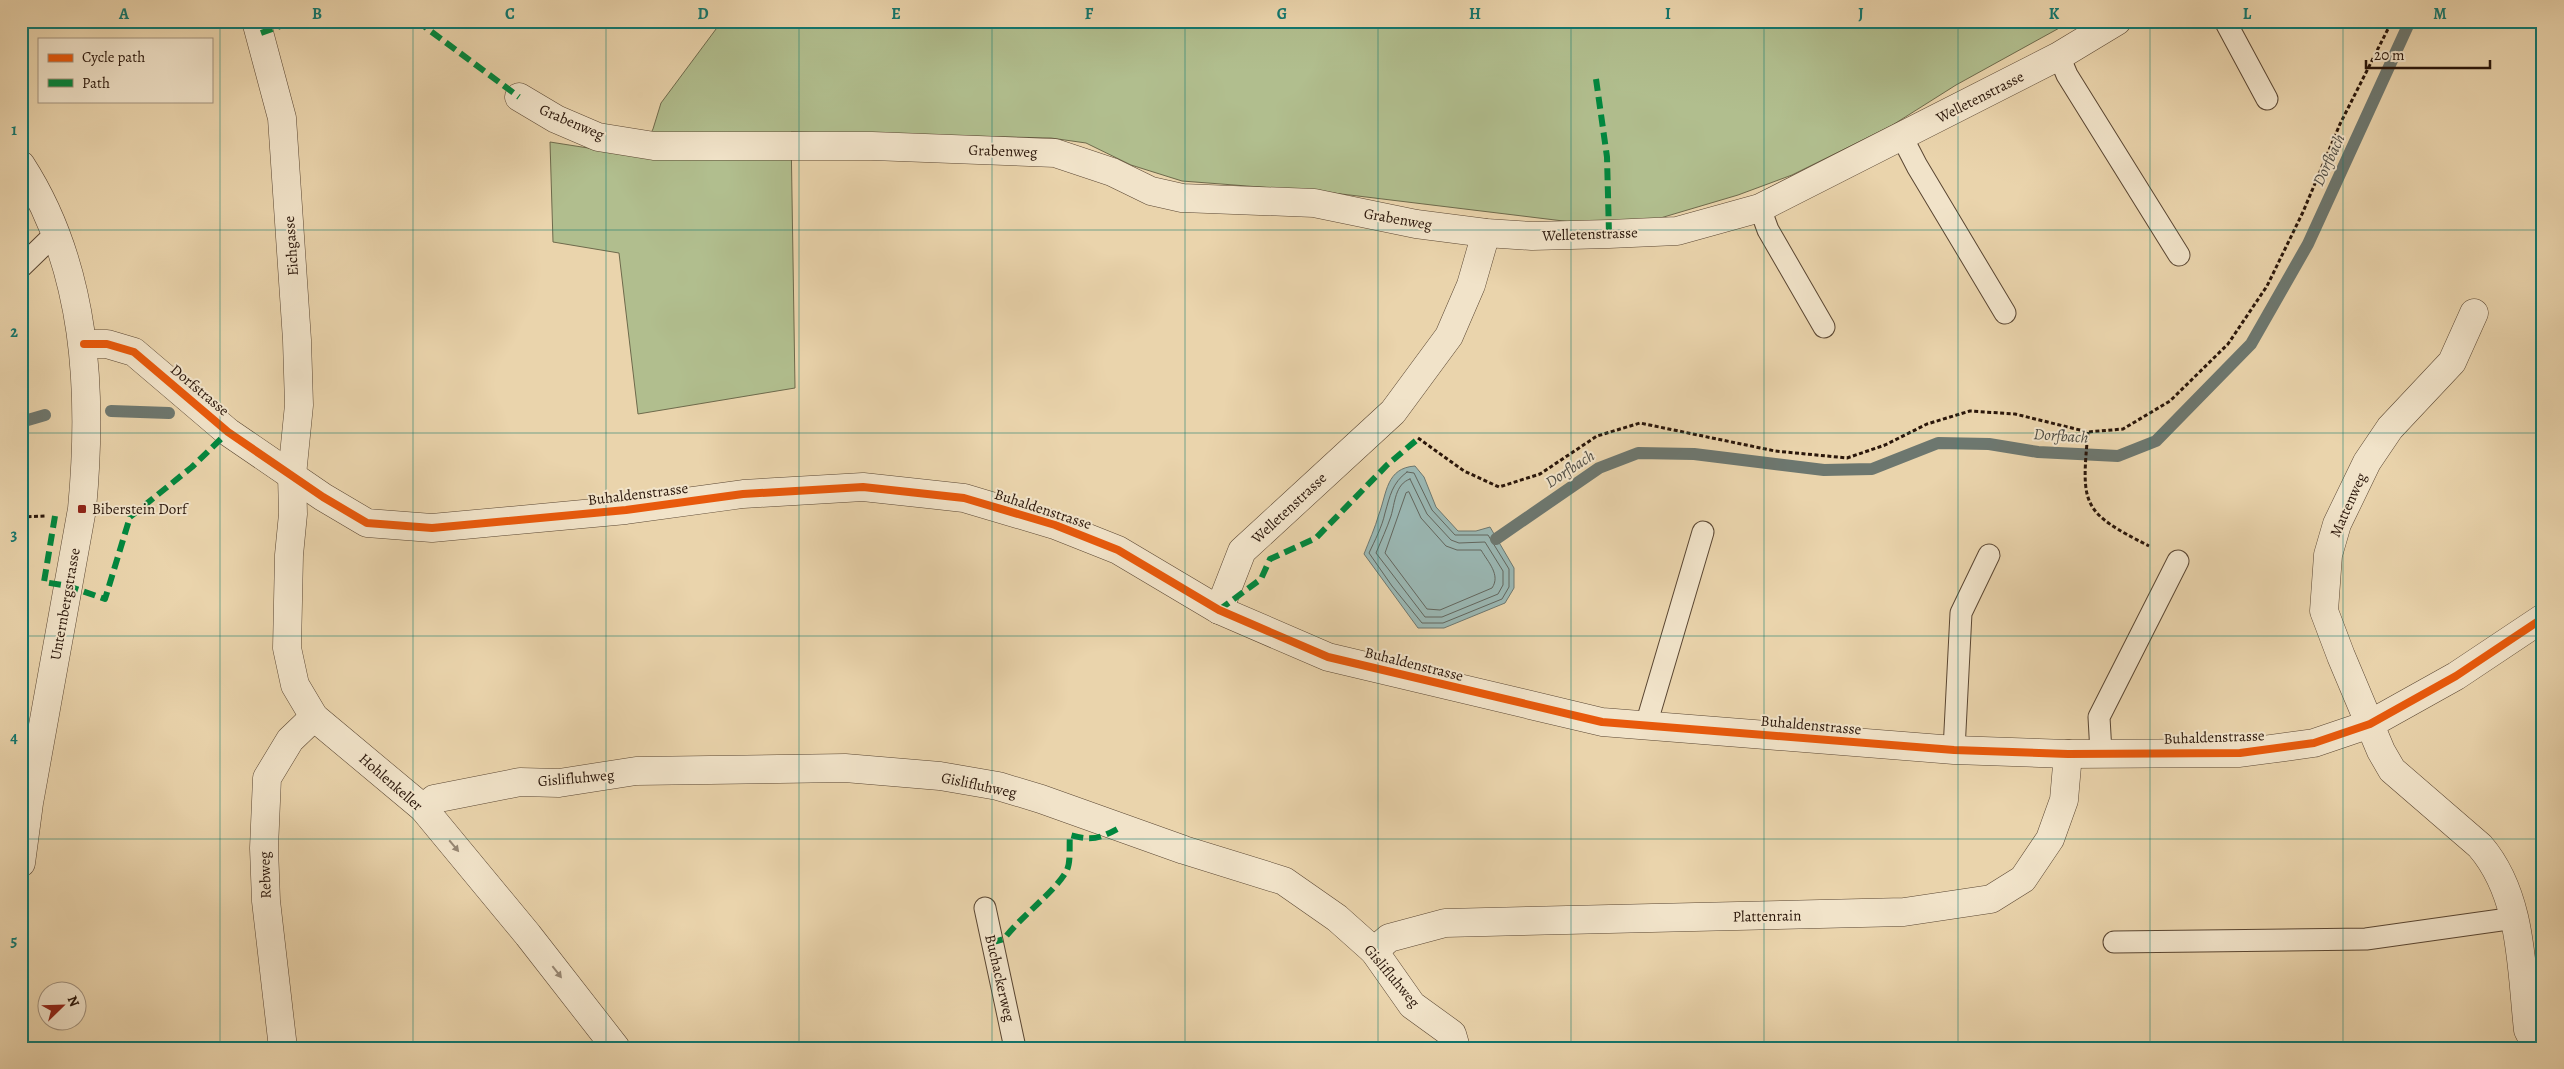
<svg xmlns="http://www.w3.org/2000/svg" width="2564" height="1069" viewBox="0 0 2564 1069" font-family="Alegreya,serif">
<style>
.green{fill:#b1be8e;stroke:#6e6a4c}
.water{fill:#9ab7b3;stroke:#6d776f}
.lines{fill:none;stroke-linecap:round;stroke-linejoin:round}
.shore{stroke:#62665e;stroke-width:1}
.stream{stroke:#6d776f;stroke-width:12}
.service-casing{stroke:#5a4632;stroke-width:23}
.minor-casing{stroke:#5a4632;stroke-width:29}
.tertiary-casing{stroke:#5a4632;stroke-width:29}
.path{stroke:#2a160a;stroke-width:3;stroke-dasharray:4 2.5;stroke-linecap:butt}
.service{stroke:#f1e3c9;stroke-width:21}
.minor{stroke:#f1e3c9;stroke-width:28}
.tertiary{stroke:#f1e3c9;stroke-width:28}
.quiet{stroke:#00873e;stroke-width:6;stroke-dasharray:12 6;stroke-linecap:butt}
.cycleway-casing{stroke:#f1e3c9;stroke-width:11}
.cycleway{stroke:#e8590c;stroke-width:8}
.oneway{fill:#978773}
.grid{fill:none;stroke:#0f766e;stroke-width:1;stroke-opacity:0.55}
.poi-dot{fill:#8f2418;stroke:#f1e3c9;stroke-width:2}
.labels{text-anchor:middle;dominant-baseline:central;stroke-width:4;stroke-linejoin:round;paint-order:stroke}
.street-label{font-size:15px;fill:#2a160a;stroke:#f1e3c9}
.poi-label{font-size:15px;fill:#2a160a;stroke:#f1e3c9;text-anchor:start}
.water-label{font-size:16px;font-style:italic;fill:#514e45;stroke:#f1e3c9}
.neatline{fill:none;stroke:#0f766e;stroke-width:2}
.grid-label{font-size:16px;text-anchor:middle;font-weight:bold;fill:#0f766e}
</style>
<rect width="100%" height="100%" fill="#ead4ac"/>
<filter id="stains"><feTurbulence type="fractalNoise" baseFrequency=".004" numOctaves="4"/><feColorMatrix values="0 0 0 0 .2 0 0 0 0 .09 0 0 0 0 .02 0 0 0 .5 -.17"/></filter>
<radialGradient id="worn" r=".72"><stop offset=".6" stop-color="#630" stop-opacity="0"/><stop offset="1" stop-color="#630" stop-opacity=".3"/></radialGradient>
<polygon class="green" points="722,21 2072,21 1956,85 1891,126 1792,175 1738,195 1657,219 1588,224 1325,192 1182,181 1131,165 1086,143 1051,138 791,132 795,388 638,414 619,253 553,242 550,142 639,156 653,129 661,103"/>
<path class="water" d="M1415,466L1424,477L1436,507L1458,531H1476L1490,527L1514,568V588L1505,603L1444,628H1418L1364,554C1369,541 1375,528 1379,514C1387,493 1386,468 1415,466Z"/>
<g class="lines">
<g class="shore">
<path d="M1407,472L1414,473L1432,510L1455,535H1488L1509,569V587L1502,599L1443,623H1422L1392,586L1369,553C1375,540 1382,527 1385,513C1390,496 1392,483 1407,472Z"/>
<path d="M1410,479L1427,514L1451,540L1459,543L1485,542L1503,571V585L1498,594L1442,617H1425L1376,553C1381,541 1387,528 1391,516C1395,503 1395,484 1410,479Z"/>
<path d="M1409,492L1421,518L1446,546L1457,550H1481C1488,562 1501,575 1492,588L1440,610L1427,609L1385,553L1406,493Z"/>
</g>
<g class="stream">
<polyline points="111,411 169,413"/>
<polyline points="21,422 45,415"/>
<polyline points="1496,539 1599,468 1638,453 1694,454 1824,470 1872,469 1938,443 1989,444 2038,452 2118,456 2156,441 2251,344 2308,244 2410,21"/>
</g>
<defs>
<g id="service">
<polyline points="2225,21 2267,99"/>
<polyline points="2059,56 2067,75 2179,255"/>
<polyline points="1902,137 1917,166 2005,313"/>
<polyline points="1760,208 1768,230 1824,327"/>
<polyline points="21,267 55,234"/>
<polyline points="1646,725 1703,532"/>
<polyline points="1954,750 1961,613 1989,555"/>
<polyline points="2101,753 2099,717 2178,561"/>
<polyline points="985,908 1015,1048"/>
<polyline points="2114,942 2366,939 2515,918"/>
</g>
<g id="minor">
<polyline points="256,21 282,118 297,340 299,405 292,475 293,514 289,555 287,648 295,685 314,717 423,808 528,935 616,1048"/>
<polyline points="519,97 556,119 598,137 654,146 872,146 1055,153 1112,172 1151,191 1182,198 1314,203 1416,224 1486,233 1532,236 1609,234 1677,231 1760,208 2059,56 2117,21"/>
<path d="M2474,313L2452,362L2390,428L2367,462L2337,524L2328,555L2324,611L2341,656L2381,751L2392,770L2480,846C2523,896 2521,968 2528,1030L2537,1048"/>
<polyline points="84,344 107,344 134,352 228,432 323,497 367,523 432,528 626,510 743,494 863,487 964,498 1055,525 1118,550 1219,610 1328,657 1602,722 1954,750 2068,754 2240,753 2314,743 2370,724 2456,676 2543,618"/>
<polyline points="1219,610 1242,551 1393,412 1449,336 1471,285 1486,233"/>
<polyline points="423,808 434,799 520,782 559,783 636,771 845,768 940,776 998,786 1041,799 1184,850 1284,881 1337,918 1374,951 1412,1005 1452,1034 1456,1048"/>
<polyline points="1374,951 1389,938 1445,923 1904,912 1991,899 2023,879 2050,839 2064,800 2068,754"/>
<polyline points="283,1048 266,901 264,848 267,778 290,740 314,717"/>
</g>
<path id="tertiary" d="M21,165C87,267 93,392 82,509L29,803L21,863"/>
</defs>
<use href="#service" class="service-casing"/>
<use href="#minor" class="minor-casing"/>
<use href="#tertiary" class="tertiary-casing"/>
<g class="path">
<path d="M2088,432C2081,506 2082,512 2149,546"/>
<polyline points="1418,438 1464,471 1499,487 1540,474 1597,436 1640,423 1775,451 1847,458 1885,445 1927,424 1970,411 2015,414 2088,432 2123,429 2170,401 2228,344 2267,286 2303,212 2340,124 2392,21"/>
<polyline points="21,517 45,516"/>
</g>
<use href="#service" class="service"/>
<use href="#minor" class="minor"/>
<use href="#tertiary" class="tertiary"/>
<g class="quiet">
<polyline points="417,21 519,97"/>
<polyline points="261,33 294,21"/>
<polyline points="1596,79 1607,157 1609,234"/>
<polyline points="55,516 44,582 68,586 105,599 130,517 192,467 228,432"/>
<polyline points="1219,610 1261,579 1270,559 1316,538 1387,465 1419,438"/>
<path d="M991,943L1004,939C1020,917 1057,890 1067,870C1071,861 1069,845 1070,835C1092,841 1099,839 1119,828"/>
</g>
<defs>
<polyline id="cycleway" points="84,344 107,344 134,352 228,432 323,497 367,523 432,528 626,510 743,494 863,487 964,498 1055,525 1118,550 1219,610 1328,657 1602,722 1954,750 2068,754 2240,753 2314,743 2370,724 2456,676 2543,618"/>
</defs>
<use href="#cycleway" class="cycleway-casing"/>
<use href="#cycleway" class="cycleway"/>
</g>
<defs><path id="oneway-solid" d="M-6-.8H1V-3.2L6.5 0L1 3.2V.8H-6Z" transform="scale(1.25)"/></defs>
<g class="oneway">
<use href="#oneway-solid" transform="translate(454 846) rotate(50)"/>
<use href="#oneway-solid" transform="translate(557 972) rotate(52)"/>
</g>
<path class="grid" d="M220,21V1048M413,21V1048M606,21V1048M799,21V1048M992,21V1048M1185,21V1048M1378,21V1048M1571,21V1048M1764,21V1048M1958,21V1048M2150,21V1048M2343,21V1048M21,230H2543M21,433H2543M21,636H2543M21,839H2543"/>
<rect class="poi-dot" x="77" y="504" width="10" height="10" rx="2.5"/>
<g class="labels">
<g class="street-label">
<text transform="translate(1980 97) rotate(-27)">Welletenstrasse</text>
<text transform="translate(572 122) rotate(23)">Grabenweg</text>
<text transform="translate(1003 151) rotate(2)">Grabenweg</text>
<text transform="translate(1398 219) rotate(10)">Grabenweg</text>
<text transform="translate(1590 234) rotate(-2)">Welletenstrasse</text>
<text transform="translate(291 246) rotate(-94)">Eichgasse</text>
<text transform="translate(200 390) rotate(40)">Dorfstrasse</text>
<text transform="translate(638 494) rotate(-7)">Buhaldenstrasse</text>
<text transform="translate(2348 505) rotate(-66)">Mattenweg</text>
<text transform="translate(1289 508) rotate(-43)">Welletenstrasse</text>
<text transform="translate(1043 509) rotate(18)">Buhaldenstrasse</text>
<text transform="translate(65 604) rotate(-80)">Unternbergstrasse</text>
<text transform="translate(1414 664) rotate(14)">Buhaldenstrasse</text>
<text transform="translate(1811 725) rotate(5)">Buhaldenstrasse</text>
<text transform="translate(2214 737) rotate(-2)">Buhaldenstrasse</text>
<text transform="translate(576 778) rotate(-5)">Gislifluhweg</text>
<text transform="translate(391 782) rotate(41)">Hohlenkeller</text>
<text transform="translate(979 785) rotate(12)">Gislifluhweg</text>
<text transform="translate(265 875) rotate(-92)">Rebweg</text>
<text transform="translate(1767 916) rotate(-1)">Plattenrain</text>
<text transform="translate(1392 976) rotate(50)">Gislifluhweg</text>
<text transform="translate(1000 978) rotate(77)">Buchackerweg</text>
</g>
<g class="poi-label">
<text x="92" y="509">Biberstein Dorf</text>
</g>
<g class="water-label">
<text transform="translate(2329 160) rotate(-65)">Dorfbach</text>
<text transform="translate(2061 436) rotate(4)">Dorfbach</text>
<text transform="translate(1570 469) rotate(-33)">Dorfbach</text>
</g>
</g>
<rect width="2564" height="1069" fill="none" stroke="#ead4ac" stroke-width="55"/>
<rect x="38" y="38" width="175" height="65" fill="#f1e3c9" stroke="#a1917d"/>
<rect x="48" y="54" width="25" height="8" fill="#e8590c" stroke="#a1917d"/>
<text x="82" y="62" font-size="15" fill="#2a160a">Cycle path</text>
<rect x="48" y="79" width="25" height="8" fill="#00873e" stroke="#a1917d"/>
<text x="82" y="88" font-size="15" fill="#2a160a">Path</text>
<g transform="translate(62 1006) rotate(67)"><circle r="24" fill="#f1e3c9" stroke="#a1917d"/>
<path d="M0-4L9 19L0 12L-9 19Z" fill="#8f2418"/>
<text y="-8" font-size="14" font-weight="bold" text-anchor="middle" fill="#2a160a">N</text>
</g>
<path d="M2366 60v8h124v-8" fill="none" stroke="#2a160a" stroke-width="2.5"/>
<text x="2374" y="60" font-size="15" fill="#2a160a" stroke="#f1e3c9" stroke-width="4" paint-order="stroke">20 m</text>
<rect x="28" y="28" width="2508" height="1014" class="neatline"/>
<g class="grid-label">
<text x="124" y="19">A</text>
<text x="317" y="19">B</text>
<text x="510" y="19">C</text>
<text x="703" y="19">D</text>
<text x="896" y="19">E</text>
<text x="1089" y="19">F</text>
<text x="1282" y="19">G</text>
<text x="1475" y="19">H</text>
<text x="1668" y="19">I</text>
<text x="1861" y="19">J</text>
<text x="2054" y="19">K</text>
<text x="2247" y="19">L</text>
<text x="2440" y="19">M</text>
<text x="14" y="135">1</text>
<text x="14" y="337">2</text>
<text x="14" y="540">3</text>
<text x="14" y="743">4</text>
<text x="14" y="946">5</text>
</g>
<rect width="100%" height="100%" filter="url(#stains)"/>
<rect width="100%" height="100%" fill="url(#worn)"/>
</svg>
